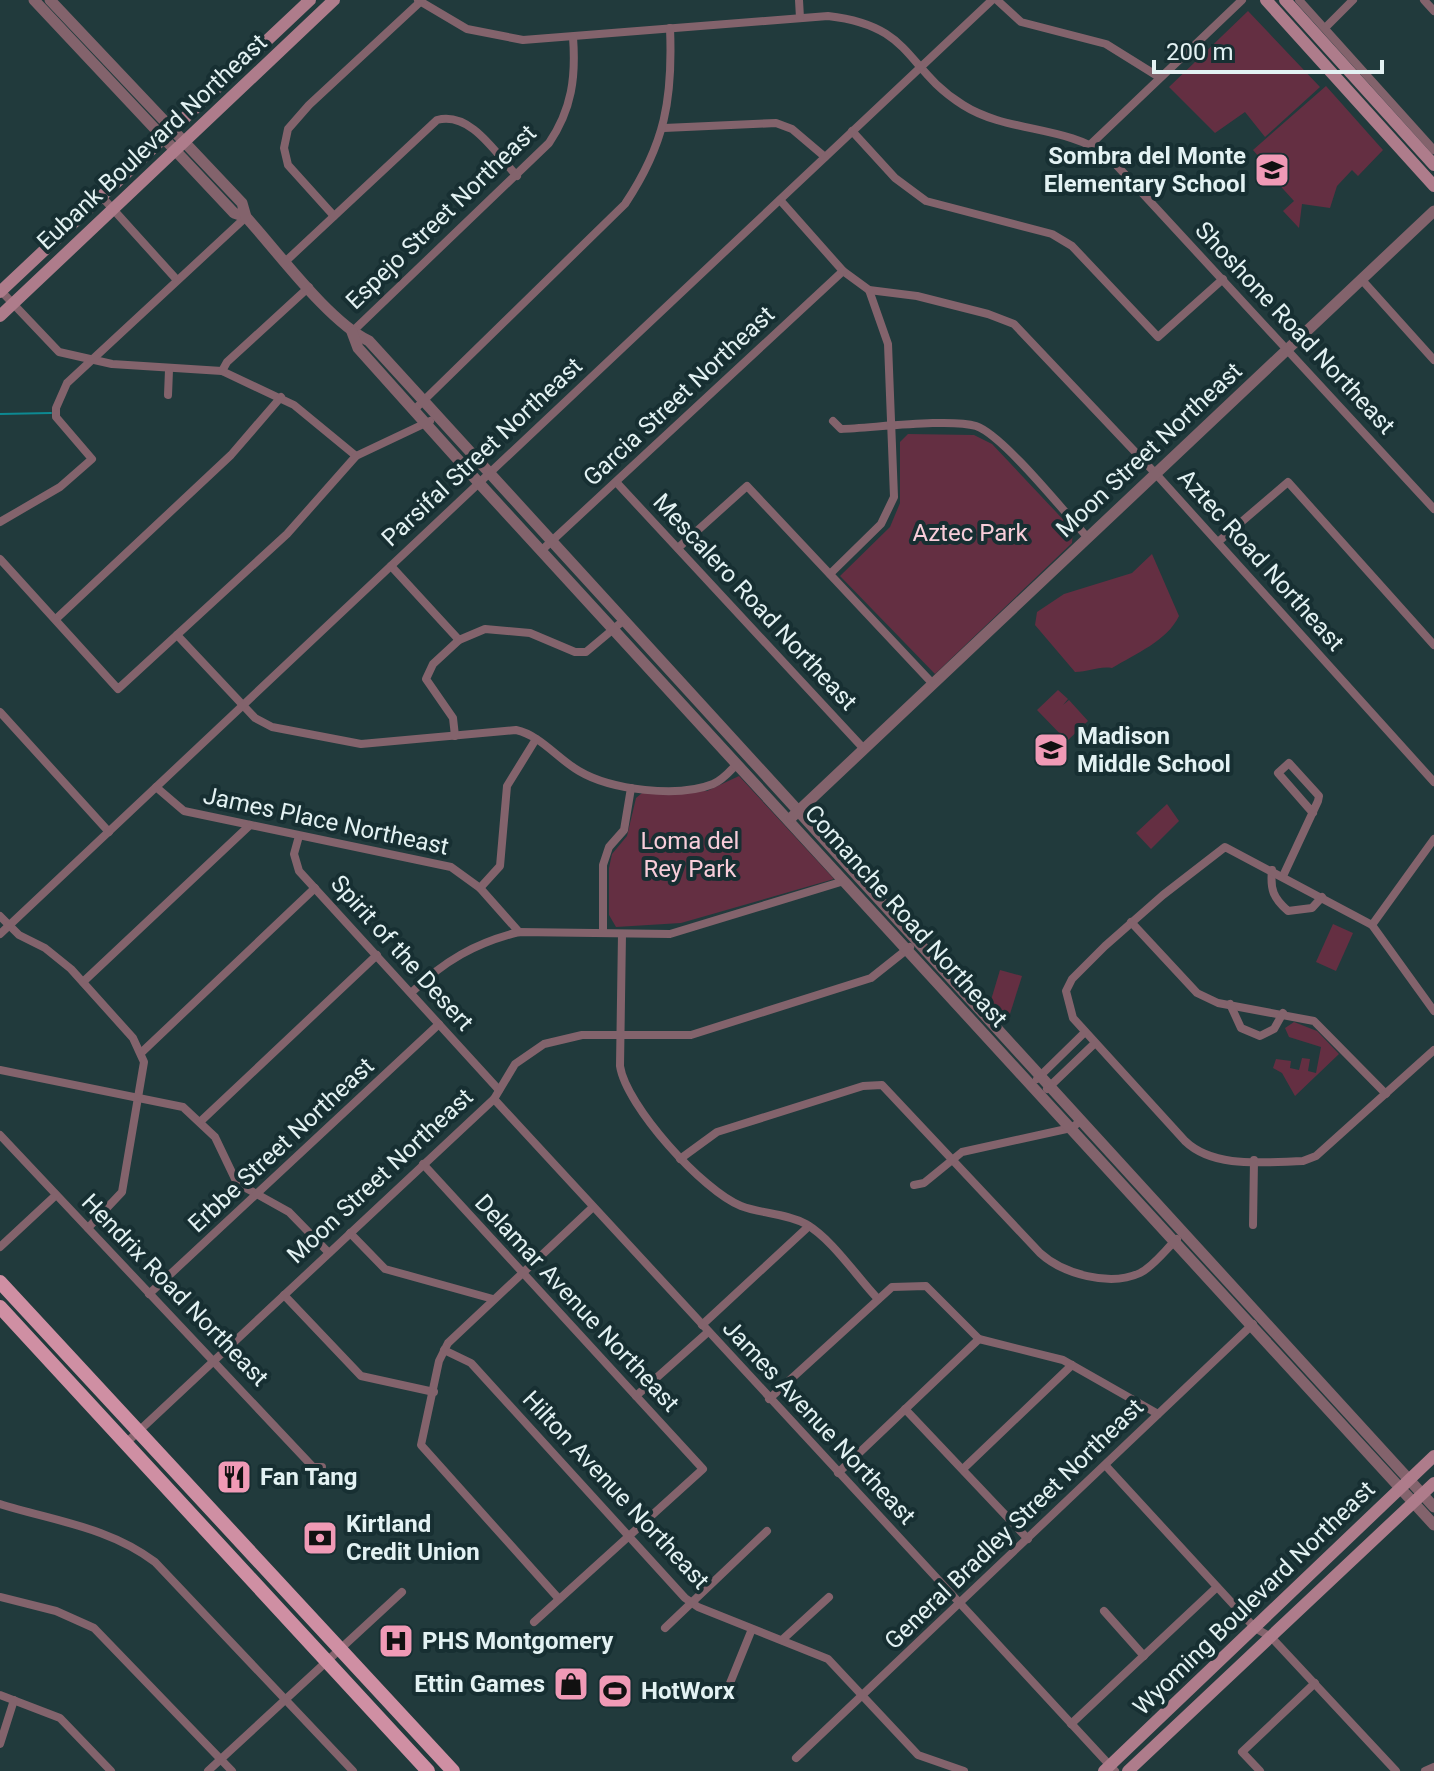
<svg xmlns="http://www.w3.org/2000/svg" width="1434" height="1771" viewBox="0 0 1434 1771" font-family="Roboto,sans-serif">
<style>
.green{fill:#642f42}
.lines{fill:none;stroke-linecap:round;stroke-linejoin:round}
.stream{stroke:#0d8992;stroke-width:2}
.minor{stroke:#83636c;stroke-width:8}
.tertiary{stroke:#83636c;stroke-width:11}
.secondary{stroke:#ae7c8b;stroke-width:12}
.primary{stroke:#cf8fa3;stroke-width:14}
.labels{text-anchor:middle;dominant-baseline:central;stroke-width:8;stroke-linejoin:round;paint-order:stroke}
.street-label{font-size:24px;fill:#e3f2f3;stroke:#172f32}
.poi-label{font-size:24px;font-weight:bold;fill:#e3f2f3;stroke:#172f32;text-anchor:start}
.park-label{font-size:24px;fill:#f8cdd9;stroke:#172f32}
</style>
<rect width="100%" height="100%" fill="#213a3c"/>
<g class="green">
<polygon points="1248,11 1320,87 1265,137 1245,112 1215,133 1169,87"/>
<polygon points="1326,86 1383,150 1358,176 1352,170 1337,186 1330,208 1302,204 1299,228 1283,211 1294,201 1274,179 1275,170 1272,172 1253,150"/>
<polygon points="908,434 974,435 992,444 1073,530 1072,543 935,674 840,576 890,527 900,503 900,442"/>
<path d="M1152,554L1179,616C1167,641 1135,654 1112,668C1098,666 1089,672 1075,672L1035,625L1037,612L1064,594L1132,573Z"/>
<polygon points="1058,690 1068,699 1063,705 1069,700 1088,721 1067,741 1037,710"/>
<polygon points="739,776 834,879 681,923 616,927 609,915 609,868 612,854 627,836 636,798 642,793 707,791"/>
<polygon points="1167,804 1179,821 1151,849 1136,833"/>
<polygon points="1333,924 1353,933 1336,971 1316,962"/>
<polygon points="1000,970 1022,976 1009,1017 988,1010"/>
<polygon points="1294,1022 1317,1031 1339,1054 1295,1096 1282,1073 1273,1068 1276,1059 1291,1061 1290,1068 1299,1070 1302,1058 1310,1059 1308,1071 1316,1073 1321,1047 1289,1037 1285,1028"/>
</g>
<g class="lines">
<polyline class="stream" points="0,414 51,413"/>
<g class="minor">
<path d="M418,0L467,29L523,40L828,16C914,26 904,68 963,105C1007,133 1066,125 1108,156L1434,509"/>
<polyline points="799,0 800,18"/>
<polyline points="997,0 1021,22 1106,44 1159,77"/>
<polyline points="1299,0 1434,150"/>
<polyline points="1424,0 1434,11"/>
<polyline points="1325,28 1353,0"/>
<polyline points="664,128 776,123 792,129 825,157"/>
<polyline points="852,131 895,178 926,201 1052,234 1072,246 1158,337 1223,279"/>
<polyline points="1091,144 1242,0"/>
<polyline points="102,197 177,280"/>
<polyline points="780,200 843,271 869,290 917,296 988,314 1014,324 1156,474 1434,782"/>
<polyline points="334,216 288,165 284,148 288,129 309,105 420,2"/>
<path d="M286,261L437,120C471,111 496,154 517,176"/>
<polyline points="1362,280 1434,360"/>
<polyline points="1,291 59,352 112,364 222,371 294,405 356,456"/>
<path d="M352,332L549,143C572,109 576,77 573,37"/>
<polyline points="222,371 227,362 309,287"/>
<polyline points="168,395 169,370"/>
<path d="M414,410L625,204C665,144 673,99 670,28"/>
<path d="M833,421L841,429C873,428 950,418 976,426C1003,435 1065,513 1088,538"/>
<polyline points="617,483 864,749"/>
<polyline points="0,522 60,487 92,459 56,417 56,408 67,383 246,217"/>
<polyline points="1218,542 1288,482 1434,645"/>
<polyline points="678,548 747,486 933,684"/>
<polyline points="542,550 843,271"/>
<polyline points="0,559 118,689 287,534 356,456 430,421"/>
<polyline points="391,566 459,640"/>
<polyline points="830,574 881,524 894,497 888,344 869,290"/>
<polyline points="56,619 231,455 281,397"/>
<path d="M177,635L255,718L272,727L361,744L516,730C540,735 558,759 579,771C611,790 678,798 713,784C723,780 730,771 737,764"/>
<polyline points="0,712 109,832"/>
<polyline points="455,736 453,718 426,679 433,664 459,640 485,629 530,633 575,652 586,652 623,621"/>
<polyline points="156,787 184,811 451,867 480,888 519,932"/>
<polyline points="299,836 294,854 299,871 499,1090"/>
<path d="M1272,870C1270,889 1273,898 1288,911L1312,908L1322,897"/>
<polyline points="1283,876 1318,801 1319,796 1289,763 1278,773 1313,813"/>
<polyline points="480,888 500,866 507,786 536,739"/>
<polyline points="0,916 19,935 45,948 71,969 133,1038 144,1062 122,1192 88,1228"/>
<polyline points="1131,922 1197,993 1218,1003 1314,1021 1386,1094"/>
<polyline points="1372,925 1434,839"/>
<polyline points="603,933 603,865 609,847 624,830 631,788"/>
<polyline points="0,934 992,0"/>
<path d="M622,934L620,1066C626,1106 703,1191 741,1206C762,1214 786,1213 806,1224C833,1240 856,1276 878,1299"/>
<polyline points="83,982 250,825"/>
<path d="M411,993C444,961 475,943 519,932L670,934L844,881"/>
<polyline points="1230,1004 1241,1028 1260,1036 1274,1029 1283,1013"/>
<path d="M1434,1011L1372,925L1225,847L1163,895L1105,946L1072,979L1066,991L1073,1018L1185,1141C1214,1169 1265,1162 1303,1161L1316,1156L1434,1050"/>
<polyline points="142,1052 315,888"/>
<polyline points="0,1070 183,1107 215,1137 237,1183 289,1212 329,1253"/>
<polyline points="1037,1079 1085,1032"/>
<polyline points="1047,1089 1095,1043"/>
<polyline points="494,1099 1115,1771"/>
<polyline points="201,1121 377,955"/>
<polyline points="0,1135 313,1467 322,1467"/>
<path d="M680,1159L717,1132L863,1086L882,1085L1040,1253C1063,1274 1110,1287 1140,1273C1154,1266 1165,1250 1177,1239"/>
<polyline points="423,1164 703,1469 534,1622"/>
<polyline points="914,1185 924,1183 962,1152 1071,1128 1081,1121"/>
<polyline points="1253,1225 1254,1160"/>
<polyline points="350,1233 385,1269 493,1299"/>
<polyline points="0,1247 56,1195"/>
<polyline points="149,1294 439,1024"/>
<polyline points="284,1295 361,1376 434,1392"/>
<polyline points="702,1325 809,1226"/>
<polyline points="444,1350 471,1363 685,1598 698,1607 828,1659 918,1755 964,1771"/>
<polyline points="636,1396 708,1332"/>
<polyline points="769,1399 892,1287 926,1286 979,1339 1063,1360 1158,1414"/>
<polyline points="905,1409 1028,1539"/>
<polyline points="126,1443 494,1099 515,1064 544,1044 582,1035 691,1035 871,978 910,947"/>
<polyline points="1106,1466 1255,1628 1271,1637 1396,1771"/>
<polyline points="963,1469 1072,1365"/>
<polyline points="838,1473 979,1339"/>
<path d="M0,1504C54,1521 109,1527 155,1562L353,1771"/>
<polyline points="0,1597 56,1611 94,1628 232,1771"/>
<polyline points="559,1599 421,1445 439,1361 448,1343 593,1207"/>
<polyline points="1104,1611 1144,1656"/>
<polyline points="665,1628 767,1531"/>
<polyline points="782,1640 829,1597"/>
<polyline points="726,1693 752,1629"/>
<polyline points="0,1695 60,1718 111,1771"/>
<polyline points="1071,1724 1217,1587"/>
<polyline points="0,1744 14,1700"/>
<polyline points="796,1758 1253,1324"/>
<polyline points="208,1771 402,1592"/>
<polyline points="1260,1771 1242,1752 1315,1683"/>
<polyline points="1425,1771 1434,1767"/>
</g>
<g class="tertiary">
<polyline points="34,0 234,213 246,217"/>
<path d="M50,0L242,203L246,217C278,252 328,321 369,341L1434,1507"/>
<polyline points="352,332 358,348 479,483 1434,1525"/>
<polyline points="792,817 1434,211"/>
</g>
<g class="secondary">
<polyline points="1266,0 1434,186"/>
<polyline points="1285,0 1434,165"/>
<polyline points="0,292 310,0"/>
<polyline points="0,316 334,0"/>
<polyline points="1104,1771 1434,1456"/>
<polyline points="1128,1771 1434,1483"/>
</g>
<g class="primary">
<polyline points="0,1282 453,1771"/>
<polyline points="0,1307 428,1771"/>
</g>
</g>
<defs>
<symbol id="school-square" viewBox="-11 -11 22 22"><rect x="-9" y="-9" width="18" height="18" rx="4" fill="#f09ab6" stroke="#172f32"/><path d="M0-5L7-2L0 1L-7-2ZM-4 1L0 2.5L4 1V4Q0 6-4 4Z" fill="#111"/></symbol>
<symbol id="restaurant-square" viewBox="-11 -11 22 22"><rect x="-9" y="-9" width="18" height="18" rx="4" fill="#f09ab6" stroke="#172f32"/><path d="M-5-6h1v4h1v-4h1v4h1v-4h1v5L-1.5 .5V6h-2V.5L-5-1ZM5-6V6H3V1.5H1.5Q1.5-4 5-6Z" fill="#111"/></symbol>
<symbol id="bank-square" viewBox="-11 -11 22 22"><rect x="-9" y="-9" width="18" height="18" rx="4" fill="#f09ab6" stroke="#172f32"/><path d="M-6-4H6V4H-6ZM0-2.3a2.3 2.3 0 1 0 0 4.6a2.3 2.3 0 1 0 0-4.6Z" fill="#111"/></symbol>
<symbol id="hospital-square" viewBox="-11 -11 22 22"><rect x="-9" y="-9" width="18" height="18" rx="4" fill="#f09ab6" stroke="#172f32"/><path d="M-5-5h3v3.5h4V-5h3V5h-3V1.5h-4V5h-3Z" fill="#111"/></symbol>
<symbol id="shop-square" viewBox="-11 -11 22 22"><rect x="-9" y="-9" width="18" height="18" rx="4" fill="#f09ab6" stroke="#172f32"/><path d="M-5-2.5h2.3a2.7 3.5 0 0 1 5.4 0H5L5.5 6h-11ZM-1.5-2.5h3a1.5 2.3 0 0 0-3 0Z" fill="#111"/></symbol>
<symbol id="stadium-square" viewBox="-11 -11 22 22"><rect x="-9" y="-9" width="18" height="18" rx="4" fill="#f09ab6" stroke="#172f32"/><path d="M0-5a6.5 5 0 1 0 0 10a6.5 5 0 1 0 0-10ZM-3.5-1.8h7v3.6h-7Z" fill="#111"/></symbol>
</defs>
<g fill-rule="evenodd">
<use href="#school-square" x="1252" y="150" width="40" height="40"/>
<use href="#school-square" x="1031" y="730" width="40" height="40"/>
<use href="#restaurant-square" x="214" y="1457" width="40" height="40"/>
<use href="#bank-square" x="300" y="1518" width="40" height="40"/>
<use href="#hospital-square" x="376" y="1621" width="40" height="40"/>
<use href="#shop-square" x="551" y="1664" width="40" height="40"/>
<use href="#stadium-square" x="595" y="1671" width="40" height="40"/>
</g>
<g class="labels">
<g class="street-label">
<text transform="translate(152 142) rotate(-43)">Eubank Boulevard Northeast</text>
<text transform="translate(441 217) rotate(-44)">Espejo Street Northeast</text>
<text transform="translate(1295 328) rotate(47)">Shoshone Road Northeast</text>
<text transform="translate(679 396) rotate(-43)">Garcia Street Northeast</text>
<text transform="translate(1149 450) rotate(-43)">Moon Street Northeast</text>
<text transform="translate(482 452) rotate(-43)">Parsifal Street Northeast</text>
<text transform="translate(1261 560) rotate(48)">Aztec Road Northeast</text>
<text transform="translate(755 602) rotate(47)">Mescalero Road Northeast</text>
<text transform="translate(326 821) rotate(12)">James Place Northeast</text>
<text transform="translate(906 916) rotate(48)">Comanche Road Northeast</text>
<text transform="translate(402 953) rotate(48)">Spirit of the Desert</text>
<text transform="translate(281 1145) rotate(-43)">Erbbe Street Northeast</text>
<text transform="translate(380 1176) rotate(-43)">Moon Street Northeast</text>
<text transform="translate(175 1290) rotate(46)">Hendrix Road Northeast</text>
<text transform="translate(577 1303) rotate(47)">Delamar Avenue Northeast</text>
<text transform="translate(819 1422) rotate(47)">James Avenue Northeast</text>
<text transform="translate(616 1490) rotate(47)">Hilton Avenue Northeast</text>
<text transform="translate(1014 1524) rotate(-44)">General Bradley Street Northeast</text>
<text transform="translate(1254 1598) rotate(-44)">Wyoming Boulevard Northeast</text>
</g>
<g class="poi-label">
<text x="1246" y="156" text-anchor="end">Sombra del Monte<tspan x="1246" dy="28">Elementary School</tspan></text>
<text x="1077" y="736">Madison<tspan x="1077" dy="28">Middle School</tspan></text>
<text x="260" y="1477">Fan Tang</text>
<text x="346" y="1524">Kirtland<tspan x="346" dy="28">Credit Union</tspan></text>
<text x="422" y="1641">PHS Montgomery</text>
<text x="545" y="1684" text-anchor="end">Ettin Games</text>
<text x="641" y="1691">HotWorx</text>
</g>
<g class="park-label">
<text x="970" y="533">Aztec Park</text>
<text x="690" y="841">Loma del<tspan x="690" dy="28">Rey Park</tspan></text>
</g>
</g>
<path d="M1154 60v12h228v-12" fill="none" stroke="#e3f2f3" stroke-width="4"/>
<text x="1166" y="60" font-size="24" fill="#e3f2f3" stroke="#172f32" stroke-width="6" paint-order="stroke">200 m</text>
</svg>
